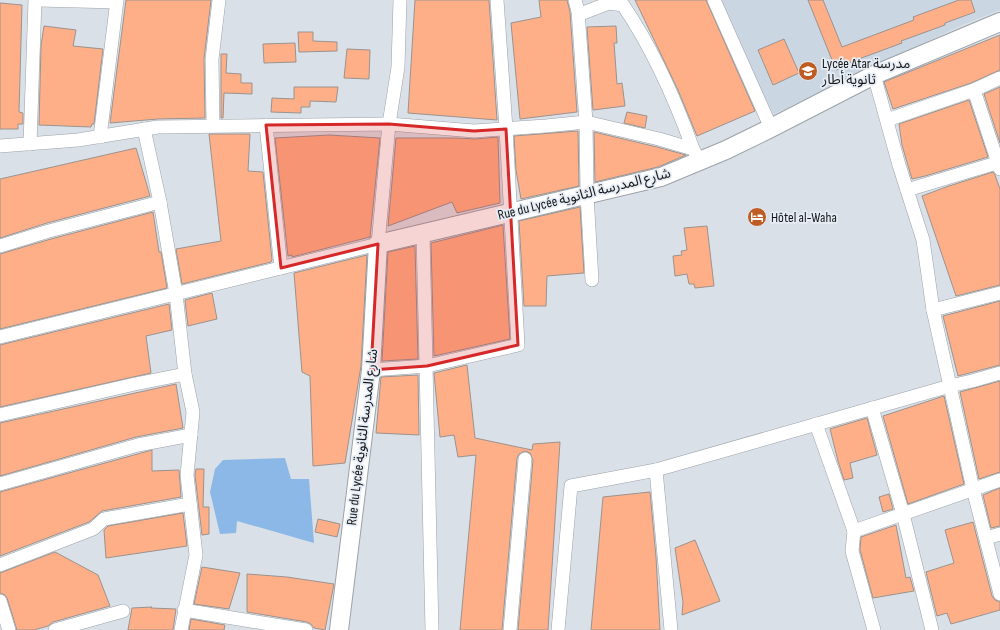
<svg xmlns="http://www.w3.org/2000/svg" width="1000" height="630" viewBox="0 0 1000 630" font-family="'Sofia Sans Condensed','Noto Sans Arabic',sans-serif">
<style>
.built{fill:#cbd6e3}
.green{fill:#8cb8e8}
.building{fill:#ffaf87;stroke:#9b928e}
.lines{fill:none;stroke-linecap:round;stroke-linejoin:round}
.street-casing{stroke:#9ca2a8;stroke-width:14}
.secondary-casing{stroke:#9ca2a8;stroke-width:20}
.street{stroke:#fff;stroke-width:13}
.secondary{stroke:#fff;stroke-width:18}
.marked{fill:#d62828;fill-opacity:0.2;stroke:#d62828;stroke-width:3;stroke-linejoin:round}
.labels{text-anchor:middle;dominant-baseline:central;stroke-width:3.5;stroke-linejoin:round;paint-order:stroke}
.poi-label{font-size:14px;fill:#15171a;stroke:#e7edf4;text-anchor:start}
.street-label{font-size:14px;fill:#15171a;stroke:#e7edf4}
</style>
<rect width="100%" height="100%" fill="#dae0e7"/>
<polygon class="built" points="720,0 1000,0 1000,10 960,26 770,116"/>
<polygon class="green" points="285,458 291,479 309,479 314,543 237,521 236,533 220,534 210,492 215,469 223,460"/>
<g class="building">
<polygon points="126,0 211,0 204,59 205,118 158,119 110,123"/>
<polygon points="415,0 489,0 497,120 408,113"/>
<polygon points="539,0 567,0 570,12 577,112 520,119 511,23 541,17"/>
<polygon points="635,0 706,0 755,111 697,136 678,90"/>
<polygon points="808,0 823,0 842,47 914,20 913,17 959,0 971,0 975,12 945,23 945,25 901,41 902,43 848,63 849,64 836,70"/>
<polygon points="0,3 22,5 19,112 23,113 23,124 18,124 18,129 0,129"/>
<polygon points="44,26 76,30 73,46 103,49 94,124 92,124 91,127 39,125 41,46"/>
<polygon points="616,26 617,43 614,43 617,84 622,83 625,106 593,110 587,27"/>
<polygon points="298,32 313,32 313,41 337,42 337,51 299,52"/>
<polygon points="1000,35 1000,70 971,83 893,109 884,82"/>
<polygon points="784,39 799,73 773,85 758,50"/>
<polygon points="295,43 296,62 264,63 263,44"/>
<polygon points="347,49 370,50 369,79 344,78"/>
<polygon points="221,54 227,54 226,73 241,74 241,83 252,83 252,94 224,93 223,118 221,118"/>
<polygon points="294,87 338,87 336,102 310,101 310,107 301,107 301,113 271,112 272,98 294,99"/>
<polygon points="1000,87 1000,143 984,94"/>
<polygon points="969,100 988,157 925,176 912,179 902,145 899,124"/>
<polygon points="627,112 647,116 645,128 624,123"/>
<polygon points="578,131 579,186 521,199 516,170 514,136"/>
<polygon points="594,132 657,147 686,155 658,167 595,182"/>
<polygon points="209,134 250,134 248,171 263,172 272,260 271,262 182,284 176,249 221,241"/>
<polygon points="329,135 380,138 370,237 292,257 292,255 288,256 275,138"/>
<polygon points="498,137 500,203 457,213 452,202 388,226 396,138 456,138 475,139"/>
<polygon points="136,148 150,196 47,223 0,238 0,179"/>
<polygon points="993,172 995,175 1000,189 1000,285 956,296 922,196 946,187"/>
<polygon points="580,207 584,273 547,276 546,306 524,306 519,221"/>
<polygon points="153,212 159,252 161,252 167,288 0,329 0,254 51,239"/>
<polygon points="503,225 510,339 434,356 431,243"/>
<polygon points="707,226 714,286 695,288 694,284 689,284 687,274 675,276 673,256 682,255 681,251 687,250 684,228"/>
<polygon points="415,246 418,359 382,361 388,252"/>
<polygon points="367,255 361,366 345,463 313,466 310,376 302,372 294,273"/>
<polygon points="212,293 217,319 188,326 185,300"/>
<polygon points="1000,301 1000,365 958,376 943,316"/>
<polygon points="169,304 172,330 146,336 151,373 0,407 0,345"/>
<polygon points="467,365 475,438 532,450 533,444 560,442 548,630 518,630 533,460 530,453 525,451 519,454 517,458 502,630 460,630 476,455 458,457 454,435 440,437 434,373"/>
<polygon points="418,375 419,435 376,433 381,377"/>
<polygon points="1000,381 1000,472 979,479 960,392"/>
<polygon points="176,384 183,428 136,437 0,476 0,423"/>
<polygon points="944,396 964,484 908,504 883,416"/>
<polygon points="867,418 877,455 850,463 853,478 844,480 838,461 830,429"/>
<polygon points="152,450 152,471 179,470 181,497 102,511 89,522 0,556 0,492"/>
<polygon points="196,469 204,469 203,507 209,507 209,534 202,535 195,475"/>
<polygon points="1000,488 1000,526 991,528 983,495"/>
<polygon points="650,492 656,557 660,630 591,630 603,497"/>
<polygon points="889,494 893,509 883,512 879,497"/>
<polygon points="183,513 187,546 106,558 104,530 108,526"/>
<polygon points="318,519 340,524 337,537 315,532"/>
<polygon points="973,522 992,596 995,600 1000,602 1000,610 951,624 947,613 937,616 926,572 954,563 945,530"/>
<polygon points="896,525 906,578 910,577 914,591 873,598 860,550 861,537"/>
<polygon points="695,540 720,601 682,615 683,602 675,548"/>
<polygon points="55,552 98,575 110,606 53,622 48,626 34,630 17,630 7,598 5,595 0,593 0,573"/>
<polygon points="202,567 240,573 229,609 194,604"/>
<polygon points="247,574 287,577 334,584 325,630 314,628 311,624 307,622 247,612"/>
<polygon points="152,607 151,608 176,609 173,630 128,630 132,608"/>
<polygon points="191,619 225,625 224,630 189,630"/>
</g>
<g class="lines">
<defs>
<g id="street">
<polyline points="39,0 116,2"/>
<path d="M575,0L578,11L583,13L609,3L623,5C653,49 675,99 693,149"/>
<polyline points="714,0 771,128"/>
<polyline points="578,11 586,122 587,195 592,280"/>
<polyline points="874,75 899,165 923,240 933,310 973,489 1000,594"/>
<polyline points="974,90 1000,78"/>
<polyline points="887,120 974,90 1000,169"/>
<polyline points="266,125 281,268"/>
<polyline points="213,126 212,59 219,0"/>
<polyline points="100,137 117,0"/>
<polyline points="30,144 35,0"/>
<polyline points="0,146 78,140 158,127 389,124 474,131 546,126 586,122 659,139 693,149 700,162"/>
<polyline points="907,190 1000,162"/>
<polyline points="160,202 176,294 185,374"/>
<polyline points="423,233 432,630"/>
<polyline points="0,246 49,231 160,202 144,129"/>
<polyline points="933,310 1000,293"/>
<polyline points="0,337 378,244 389,124 398,67 400,0"/>
<polyline points="371,370 427,366 518,345 506,129 497,0"/>
<polyline points="872,408 903,514 932,630"/>
<polyline points="0,415 135,384 185,374 193,412 187,475 196,555 181,630"/>
<polyline points="816,424 854,531"/>
<polyline points="0,484 138,445 191,435"/>
<polyline points="986,538 1000,534"/>
<polyline points="0,565 93,529 104,519 190,504"/>
<polyline points="0,601 9,630"/>
<polyline points="184,610 306,630"/>
<polyline points="55,630 123,611"/>
<polyline points="510,630 525,459"/>
<polyline points="558,630 571,486 656,470"/>
<polyline points="671,630 656,470 950,386 972,381 1000,373"/>
<polyline points="874,630 852,551 854,531 1000,480"/>
</g>
<polyline id="secondary" points="339,630 371,370 378,244 661,177 726,150 771,128 874,75 1000,22"/>
</defs>
<use href="#street" class="street-casing"/>
<use href="#secondary" class="secondary-casing"/>
<use href="#street" class="street"/>
<use href="#secondary" class="secondary"/>
</g>
<path class="marked" d="M389,124L474,131L506,129L518,345L427,366L371,370L378,244L281,268L266,125Z"/>
<defs>
<symbol id="school-disc" viewBox="-11 -11 22 22"><circle r="9.5" fill="#bf5c23" stroke="#e7edf4"/><path d="M0-5L7-2L0 1L-7-2ZM-4 1L0 2.5L4 1V4Q0 6-4 4Z" fill="#fff"/></symbol>
<symbol id="hotel-disc" viewBox="-11 -11 22 22"><circle r="9.5" fill="#bf5c23" stroke="#e7edf4"/><path d="M-6-4.5h1.5V1H6V5H4.5V3h-9V5H-6ZM-4 0a1.8 1.8 0 1 1 3.6 0ZM.5 0V-2.5h3Q6-2.5 6 0Z" fill="#fff"/></symbol>
</defs>
<g fill-rule="evenodd">
<use href="#school-disc" x="797" y="60" width="22" height="22"/>
<use href="#hotel-disc" x="746" y="206" width="22" height="22"/>
</g>
<g class="labels">
<g class="poi-label">
<text x="822" y="63">Lycée Atar مدرسة<tspan x="822" dy="16">ثانوية أطار</tspan></text>
<text x="771" y="217">Hôtel al-Waha</text>
</g>
<g class="street-label">
<text transform="translate(584 194) rotate(-14)">Rue du Lycée شارع المدرسة الثانوية</text>
<text transform="translate(362 437) rotate(-83)">Rue du Lycée شارع المدرسة الثانوية</text>
</g>
</g>
</svg>
